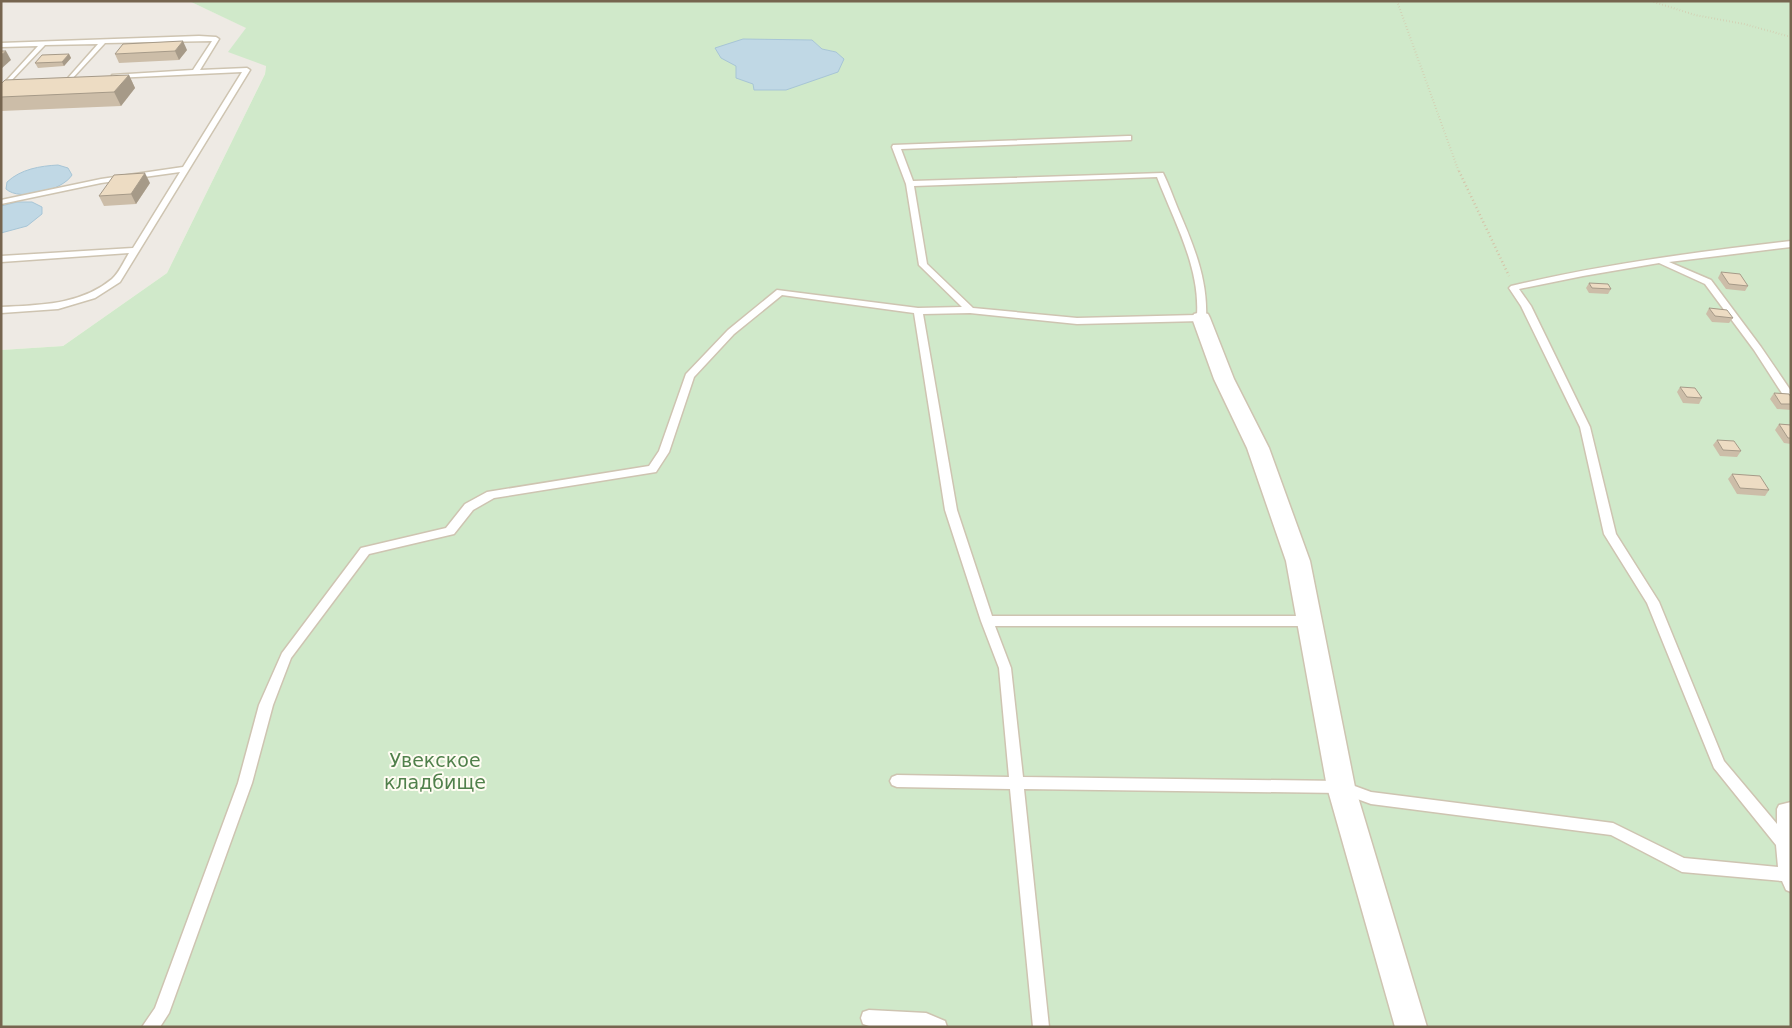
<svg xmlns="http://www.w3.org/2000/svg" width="1792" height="1028" viewBox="0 0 1792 1028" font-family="'DejaVu Sans',sans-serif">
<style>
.industrial{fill:#eeeae4}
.green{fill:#d0e9ca;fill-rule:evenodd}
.water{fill:#c0d8e5;stroke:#a7c5d6}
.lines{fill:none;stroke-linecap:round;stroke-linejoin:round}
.service-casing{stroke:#cec4b1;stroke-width:3}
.minor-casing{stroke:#cec4b1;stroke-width:3}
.path-far1{stroke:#d5c2a7;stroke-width:2;stroke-dasharray:0.5 2.5;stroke-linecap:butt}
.path{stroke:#d5c2a7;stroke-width:2.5;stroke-dasharray:1 3;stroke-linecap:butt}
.service{fill:#fff;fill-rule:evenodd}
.minor{fill:#fff;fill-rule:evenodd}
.wall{fill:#ccbda8}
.shaded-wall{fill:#a69a88}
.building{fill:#eddcc3;stroke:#a69a88}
.labels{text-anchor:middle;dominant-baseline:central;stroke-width:4;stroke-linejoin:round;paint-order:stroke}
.near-park-label{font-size:19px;fill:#50804b;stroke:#fefcf2}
</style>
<rect width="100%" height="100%" fill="#fcf9ec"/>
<polygon class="industrial" points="1,1 189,1 247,28 266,66 265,74 167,273 63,346 1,350"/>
<path class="green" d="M189,1H1791V1027H1V350L63,346L167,273L265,74L266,66L228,52L246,28ZM812,40L822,49L836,52L736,78V66L785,41Z"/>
<g class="water">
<polygon points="743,39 812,40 822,49 836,52 844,59 838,72 786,90 754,90 753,84 736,78 736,66 721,58 715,48"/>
<path d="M58,165L68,168L72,175C63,190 20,202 6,189L7,182C21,169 40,166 58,165Z"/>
<polygon points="17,202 32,202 42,207 42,214 27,226 1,233 1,206"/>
</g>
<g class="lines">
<defs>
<g id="service">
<path d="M199,36L216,37L219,39L200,70L247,68L250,70L120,282L95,298L58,309L1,313V307C40,305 81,305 112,279C119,273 124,261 129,253L1,262V256L133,248L180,172L101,183L1,204V200L101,179L183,167L242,72L114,78L112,77V75L193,70L212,41L105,43L70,81L67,79L68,78L98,44L45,45L8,84L6,83V81L38,46L1,47V43Z"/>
<path d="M1128,136H1131V140L901,149L913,181L1163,173C1169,185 1173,197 1178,209C1193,244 1208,279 1206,318L1201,321L1077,324L970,313L923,314L957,510L992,616H1308L1312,618L1314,621L1312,624L1308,626H995L1011,668L1023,777L1341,781L1371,792L1613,823L1684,858L1778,867L1776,845L1714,768L1647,603L1604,534L1580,427L1521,306L1509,288L1511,286C1603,264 1697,252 1791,241V247L1669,262L1711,280L1761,347L1791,391V402L1787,401L1754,350L1705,284L1659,263L1583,276L1519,289L1531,306L1590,427L1616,534L1659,602L1724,761L1777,824V809L1779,805L1791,802V892L1786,890L1782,881L1682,872L1611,835L1371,804L1341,793L1024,789L1049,1027H1033L1010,789L897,787L892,785L890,781L892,777L897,775L1009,777L999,668L981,621L945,510L914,313L782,295L734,334L694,377L669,452L656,472L494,498L473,510L454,534L369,554L291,658L273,705L252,783L169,1013L160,1027H142L155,1008L238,783L259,705L282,653L361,548L446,528L465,504L487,492L649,466L659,451L686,374L728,330L777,290L918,308L962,307L919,265L906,184L892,147L893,145ZM1157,177C1174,221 1200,267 1197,315L1077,318L973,308L927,264L914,186Z"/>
<polygon points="869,1010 926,1013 945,1021 947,1027 869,1026 863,1024 861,1018 863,1012"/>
</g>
<polygon id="minor" points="1201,312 1208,314 1210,318 1234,379 1269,448 1310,561 1355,787 1427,1027 1395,1027 1327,787 1286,561 1247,448 1214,379 1192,318 1194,314"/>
</defs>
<use href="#service" class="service-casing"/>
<use href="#minor" class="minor-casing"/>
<g class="path-far1">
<polyline points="1397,1 1459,172"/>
<polyline points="1651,1 1695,15 1744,24 1791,37"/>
</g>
<polyline class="path" points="1459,171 1509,276"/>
<use href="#service" class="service"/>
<use href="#minor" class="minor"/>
</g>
<g class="wall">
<polygon points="187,50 179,60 119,63 115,54"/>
<polygon points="69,54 71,58 64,66 38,68 35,63"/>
<polygon points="129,75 135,88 121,106 1,111 1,84"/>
<polygon points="150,183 136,204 104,206 99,196"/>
<polygon points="1721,272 1748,286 1745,291 1726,289 1718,278"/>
<polygon points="1589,283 1611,289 1608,294 1589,293 1586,288"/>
<polygon points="1709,308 1733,318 1729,323 1712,322 1706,314"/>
<polygon points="1680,387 1702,398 1699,404 1683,403 1677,392"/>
<polygon points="1774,393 1791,397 1791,410 1777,409 1770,399"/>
<polygon points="1779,424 1791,425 1791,444 1784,443 1775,430"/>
<polygon points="1717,440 1741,451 1737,457 1720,456 1713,445"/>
<polygon points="1732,474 1769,490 1765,496 1737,494 1728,479"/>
</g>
<g class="shaded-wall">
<polygon points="183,41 187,50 179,60 175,51"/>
<polygon points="6,51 11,60 1,69 1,55"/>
<polygon points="69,54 71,58 64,66 62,62"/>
<polygon points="129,75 135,88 121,106 114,92"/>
<polygon points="145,173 150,183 136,204 131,194"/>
</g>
<g class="building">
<polygon points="183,41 175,51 115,54 123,44"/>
<polygon points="1,51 6,51 1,55"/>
<polygon points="69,54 62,62 35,63 42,55"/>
<polygon points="129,75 114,92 1,97 1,84 5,80"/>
<polygon points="145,173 131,194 99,196 114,175"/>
<polygon points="1721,272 1740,274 1748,286 1729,284"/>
<polygon points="1589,283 1608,284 1611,289 1592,288"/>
<polygon points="1709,308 1727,310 1733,318 1715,316"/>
<polygon points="1680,387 1695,388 1702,398 1687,397"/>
<polygon points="1774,393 1789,394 1791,397 1791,404 1781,404"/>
<polygon points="1779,424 1791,425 1791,438 1788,438"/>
<polygon points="1717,440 1734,441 1741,451 1723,450"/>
<polygon points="1732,474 1760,476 1769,490 1740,488"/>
</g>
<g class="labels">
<g class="near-park-label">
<text x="435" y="760">Увекское<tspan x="435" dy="22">кладбище</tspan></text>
</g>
</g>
<rect width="1792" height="1028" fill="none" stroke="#76654f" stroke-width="5"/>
</svg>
